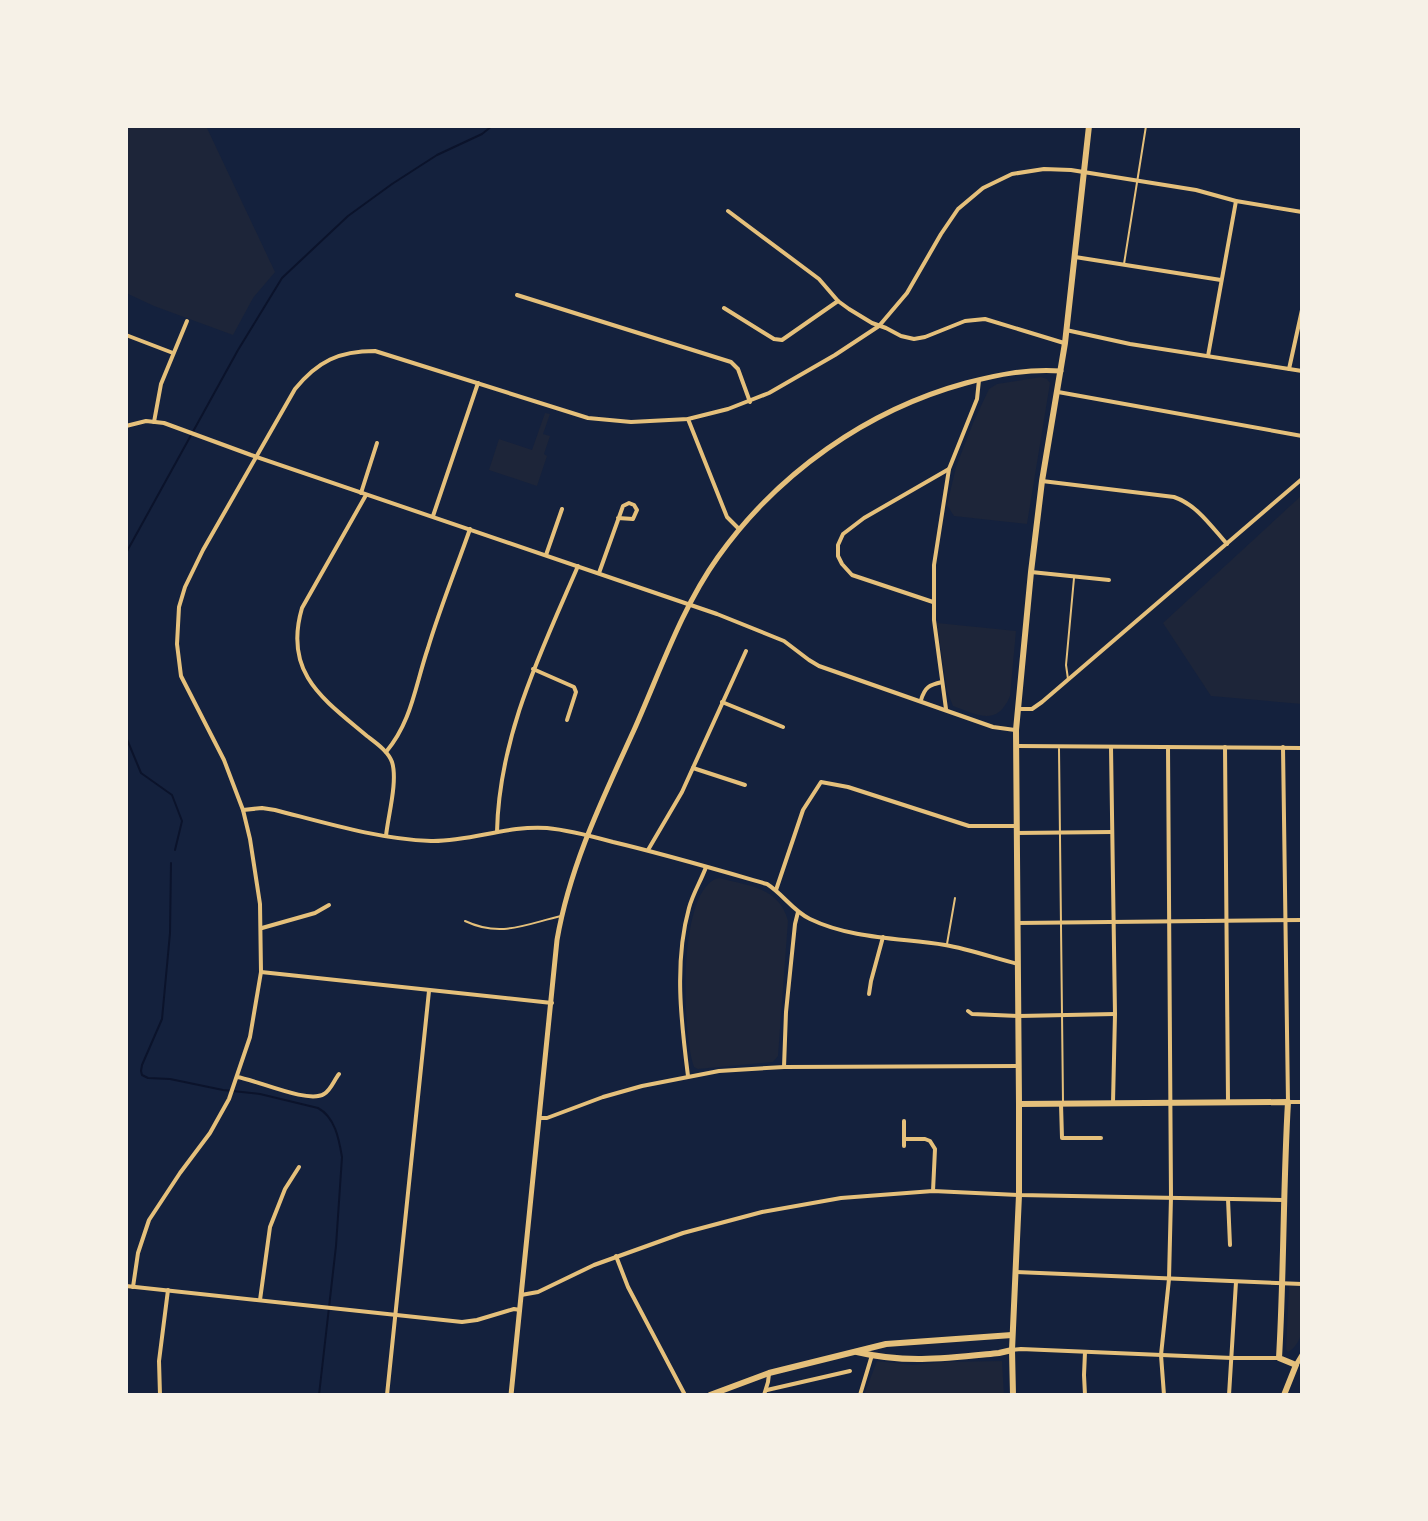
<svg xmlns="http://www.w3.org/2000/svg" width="1428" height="1521" viewBox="0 0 1428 1521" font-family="Manrope,sans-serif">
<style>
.green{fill:#1d2539}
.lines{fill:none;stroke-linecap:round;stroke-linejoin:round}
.stream{stroke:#0b132b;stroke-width:2}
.service{stroke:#e5c07b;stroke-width:2}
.minor{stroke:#e5c07b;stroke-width:4}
.tertiary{stroke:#e5c07b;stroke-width:5}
.secondary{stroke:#e5c07b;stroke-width:6}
.primary{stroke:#e5c07b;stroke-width:6}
</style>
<rect width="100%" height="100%" fill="#14213d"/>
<g class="green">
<polygon points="126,126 206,126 275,272 253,298 233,335 154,306 126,293"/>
<polygon points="1041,377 1047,379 1050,383 1027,524 954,516 947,505 956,467 973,423 989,389 997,384"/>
<polygon points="545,413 550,414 543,434 550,436 544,454 547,456 537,486 489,470 499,439 532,450"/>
<polygon points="1302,495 1302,704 1211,696 1163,623"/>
<path d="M937,623L1016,631L1010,696C997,727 978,715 953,706L947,691Z"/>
<path d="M719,878C749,886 779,887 788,921L778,1056L773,1062L698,1069L694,1067C682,1035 677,887 719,878Z"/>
<path d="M1289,1286H1302C1302,1307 1309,1341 1288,1352L1286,1349Z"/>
<polygon points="877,1361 913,1365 944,1362 1002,1361 1004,1395 864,1395"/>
</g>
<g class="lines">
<g class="stream">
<polyline points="126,553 238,350 282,278 348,216 392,184 437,155 482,134 492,126"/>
<polyline points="126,737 141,773 172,795 182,821 175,850"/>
<path d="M171,863L170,933L162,1019L142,1065L141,1071L142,1075L148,1078L170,1079L223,1090L260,1094L318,1108C335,1117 339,1139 342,1157L336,1246L319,1395"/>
</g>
<g class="service">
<polyline points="1124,264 1146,126"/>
<polyline points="1068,679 1066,665 1074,578"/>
<polyline points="1059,749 1063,1102"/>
<path d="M465,921C501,938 526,924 561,916"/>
<polyline points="947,944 955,898"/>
</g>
<g class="minor">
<polyline points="728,211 819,279 838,301 849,309 872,323 886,328 901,336 914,339 925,337 965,321 985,319 1064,343"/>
<polyline points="1075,257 1221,280"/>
<polyline points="517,295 731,362 738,369 750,402"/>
<polyline points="724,308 774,339 782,340 838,301"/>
<polyline points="1066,330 1130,344 1302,371"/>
<polyline points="126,335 173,353"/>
<polyline points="1208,356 1236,201"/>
<polyline points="1289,369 1302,310"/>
<polyline points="1058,392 1302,436"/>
<polyline points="688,419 727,517 739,529"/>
<polyline points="154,422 161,384 187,321"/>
<polyline points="126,426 146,421 164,423 251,455 717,614 784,641 809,660 819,666 993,727 1015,730"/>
<path d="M1042,481L1174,497C1197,505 1211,526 1227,544"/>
<polyline points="361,493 377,443"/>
<path d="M366,495L302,608C283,673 323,699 367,736C376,743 388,751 392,762C398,781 388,816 386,836"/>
<polyline points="433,516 478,383"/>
<polyline points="546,555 562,509"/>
<polyline points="1031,572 1109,580"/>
<polyline points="599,573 623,506 629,503 634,505 637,510 633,519 618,518"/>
<polyline points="933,602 852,575 842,564 838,556 838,545 843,534 864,518 949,469"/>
<polyline points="533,669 574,687 576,692 567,720"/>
<path d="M921,700C925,687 929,685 942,682"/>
<polyline points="722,702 783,727"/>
<polyline points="946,709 934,620 934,565 949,469 977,399 979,380"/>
<polyline points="1018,709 1032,709 1042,702 1302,479"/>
<polyline points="1017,746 1302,748"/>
<polyline points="1111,747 1115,1014 1113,1103"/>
<polyline points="1225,747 1228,1101"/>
<polyline points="1283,747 1288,1102 1302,1102"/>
<path d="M386,752C412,721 415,686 428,648C440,608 456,569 470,529"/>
<polyline points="693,768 745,785"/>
<path d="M243,810L262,808L275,810C326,823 378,839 431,841C470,842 508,825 547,828C569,830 591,836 613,842C664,854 715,869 767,884C783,894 793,911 810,919C851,939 901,938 945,945C969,949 994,958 1018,964"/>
<path d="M497,832C499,736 541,652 578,566"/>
<polyline points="1016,833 1112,832"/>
<polyline points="648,850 682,792 746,651"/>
<polyline points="776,890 803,810 821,782 848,787 969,826 1016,826"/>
<polyline points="1017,923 1302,920"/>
<polyline points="262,928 315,913 329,905"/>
<polyline points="261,972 552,1003"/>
<polyline points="869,994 871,981 883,937"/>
<polyline points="968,1011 972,1014 1019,1016 1115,1014"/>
<polyline points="784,1067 786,1012 795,924 798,912"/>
<path d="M688,1076C681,1021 674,962 689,908C693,893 701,881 706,867"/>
<path d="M237,1077C257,1080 308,1104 324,1094C331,1090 334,1080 339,1074"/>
<polyline points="1061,1104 1062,1138 1101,1138"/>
<polyline points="539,1118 547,1118 603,1097 642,1086 719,1071 784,1067 1019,1066"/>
<polyline points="904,1121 904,1146"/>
<polyline points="904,1139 925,1139 930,1141 935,1149 933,1191"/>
<polyline points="1228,1199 1230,1245"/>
<polyline points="616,1256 628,1287 685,1395"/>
<polyline points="1015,1272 1302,1284"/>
<polyline points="126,1286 462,1322 477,1320 514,1309 520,1310"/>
<path d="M133,1287L138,1253L149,1220L180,1173L210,1133L229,1099L250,1037L261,972L260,904L250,839L243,810L224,760L181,676L177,644L179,607L185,587L203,550L295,389C318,361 339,351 375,351L588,418L631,422L688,419L728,409L769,393L835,355L879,326L907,293L941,234L958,209L983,188L1012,174L1044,169L1071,170L1196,190L1236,201L1302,212"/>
<polyline points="521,1295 538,1292 594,1265 683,1233 762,1212 841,1198 933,1191 1019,1195 1283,1200"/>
<polyline points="260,1300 270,1227 285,1189 299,1167"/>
<polyline points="1012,1350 1021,1349 1232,1358 1279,1358"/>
<polyline points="1085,1352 1084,1375 1085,1395"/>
<polyline points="767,1390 850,1371"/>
<polyline points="160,1395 159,1361 168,1290"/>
<polyline points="387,1395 429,991"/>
<polyline points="764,1395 768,1382 769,1374"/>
<polyline points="860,1395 872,1355"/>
<polyline points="1164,1395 1161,1355 1169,1279 1171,1197 1168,747"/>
<polyline points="1229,1395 1236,1282"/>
</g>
<g class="tertiary">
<polyline points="1296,1365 1302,1355"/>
<path d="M511,1395L557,940C570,865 603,798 634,730C660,672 681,609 718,557C778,473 867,410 966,383C1000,374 1026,369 1061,371"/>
</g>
<path class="secondary" d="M1019,1104L1288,1102C1283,1187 1284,1273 1279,1358L1296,1365L1284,1395"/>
<g class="primary">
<path d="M857,1352C906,1364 949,1358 999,1353L1012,1350"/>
<polyline points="710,1395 769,1373 886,1344 1012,1335"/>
<polyline points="1013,1395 1012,1350 1019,1195 1019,1104 1016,730 1031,572 1042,481 1065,343 1089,126"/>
</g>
</g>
<rect width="1428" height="1521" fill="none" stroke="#f6f1e7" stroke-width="256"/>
</svg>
